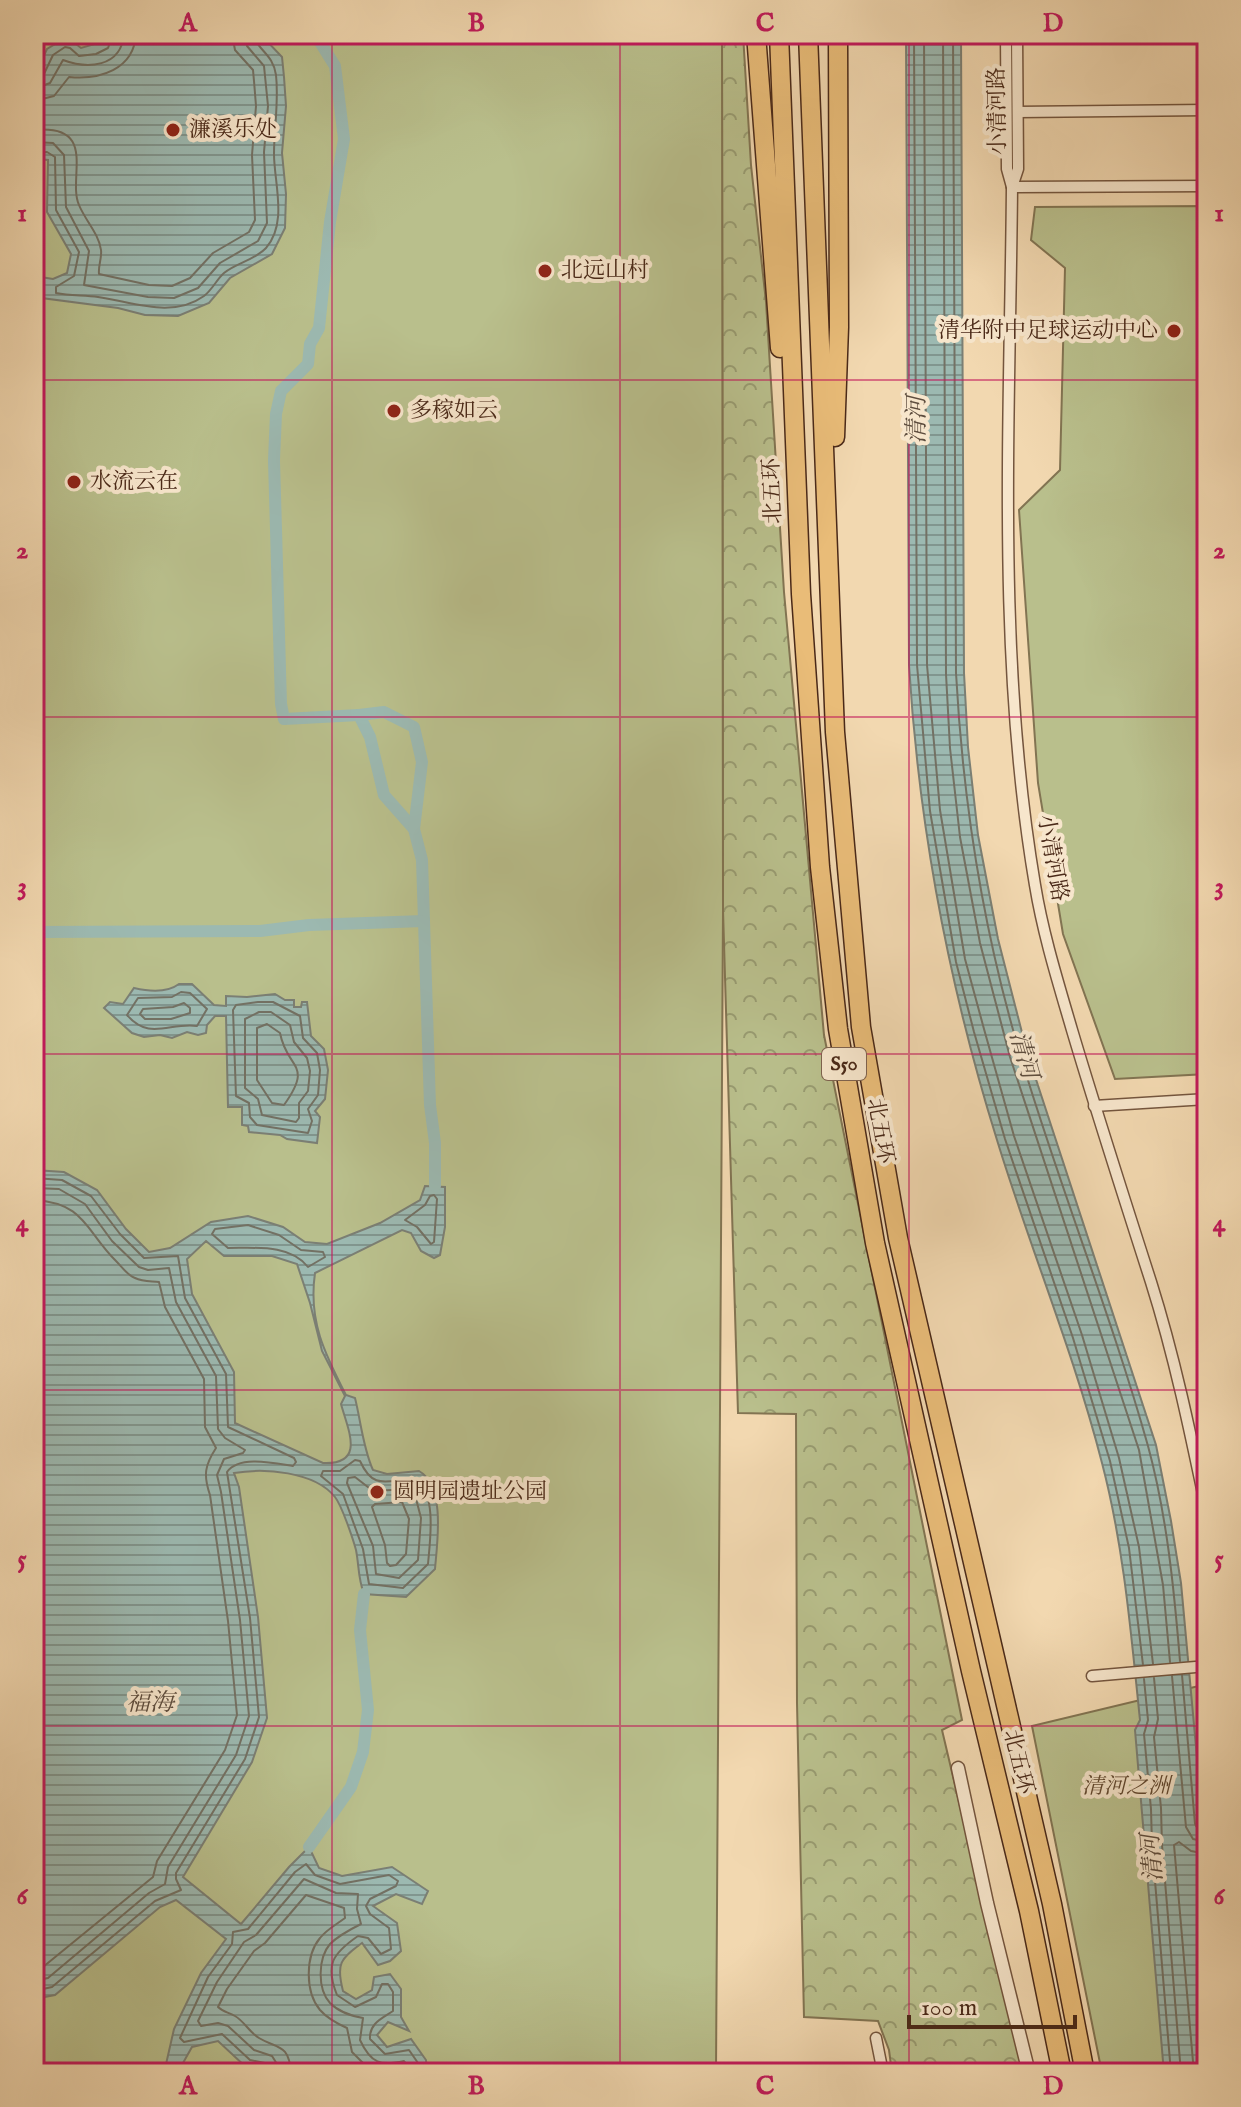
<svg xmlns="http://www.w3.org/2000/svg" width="1241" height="2107" viewBox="0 0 1241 2107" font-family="'IM FELL English','Noto Serif SC',serif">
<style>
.forest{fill:url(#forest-crowns);stroke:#827452;stroke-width:2}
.park{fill:#b9bf8c;stroke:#827452;stroke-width:2}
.water{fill:url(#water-rules);stroke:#7b7f74;stroke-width:2;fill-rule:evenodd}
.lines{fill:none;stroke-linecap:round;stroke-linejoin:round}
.shore{stroke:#737164;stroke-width:2}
.canal{stroke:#9cb9b1;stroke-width:12}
.minor-casing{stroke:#74553e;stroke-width:13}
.tertiary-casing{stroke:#74553e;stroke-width:15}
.motorway-casing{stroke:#4a2918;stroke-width:21}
.minor{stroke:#f7e6cc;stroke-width:10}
.tertiary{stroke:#f7e6cc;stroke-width:12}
.motorway{stroke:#e9bc78;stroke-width:18}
.grid{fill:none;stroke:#c2185b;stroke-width:2;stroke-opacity:0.55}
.poi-dot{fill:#8f2418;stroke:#f7e6cc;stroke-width:3}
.labels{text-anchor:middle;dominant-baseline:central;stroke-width:8;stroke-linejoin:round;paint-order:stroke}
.shield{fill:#f7e6cc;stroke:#7e624e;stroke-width:2}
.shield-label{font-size:20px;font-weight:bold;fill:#4a2918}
.street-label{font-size:22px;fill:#4a2918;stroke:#f7e6cc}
.poi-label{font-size:22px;fill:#4a2918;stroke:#f7e6cc;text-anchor:start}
.park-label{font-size:22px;font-style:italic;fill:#60472f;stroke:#f7e6cc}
.water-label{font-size:24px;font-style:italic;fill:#5e4d3e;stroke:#f7e6cc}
.neatline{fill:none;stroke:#c2185b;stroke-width:3}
.grid-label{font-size:26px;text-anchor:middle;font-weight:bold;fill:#c2185b}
</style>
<defs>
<pattern id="forest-crowns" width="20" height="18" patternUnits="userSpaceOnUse" patternTransform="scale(2)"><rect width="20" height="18" fill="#b9bf8c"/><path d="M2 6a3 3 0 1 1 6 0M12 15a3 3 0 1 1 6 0" fill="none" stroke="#989b71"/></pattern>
<pattern id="water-rules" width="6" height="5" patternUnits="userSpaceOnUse" patternTransform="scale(2)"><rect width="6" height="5" fill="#9cb9b1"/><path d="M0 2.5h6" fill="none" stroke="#81968f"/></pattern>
</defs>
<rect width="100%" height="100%" fill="#f2d8b0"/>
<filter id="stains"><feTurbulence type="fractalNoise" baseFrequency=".0025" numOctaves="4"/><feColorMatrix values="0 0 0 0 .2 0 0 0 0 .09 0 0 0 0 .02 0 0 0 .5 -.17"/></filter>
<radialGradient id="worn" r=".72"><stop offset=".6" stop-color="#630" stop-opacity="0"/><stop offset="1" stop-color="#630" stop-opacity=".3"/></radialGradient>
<polygon class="forest" points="722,34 743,34 751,165 766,302 784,592 824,1035 962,1720 942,1730 1023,2073 892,2073 889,2050 878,2021 804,2017 797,1703 796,1414 738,1413 723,910"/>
<g class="park">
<polygon points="34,34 722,34 723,910 716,2073 34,2073"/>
<polygon points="1207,206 1207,1074 1115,1079 1063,934 1038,783 1019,510 1060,470 1065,268 1031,240 1035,207"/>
<polygon points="1207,1684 1207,2073 1102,2073 1032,1726"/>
</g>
<g class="water">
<polygon points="107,34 253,34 264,38 282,57 284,77 286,106 282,153 286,194 285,228 272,254 230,278 209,303 178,316 145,315 118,308 34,297 34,276 53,279 67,273 71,254 47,212 48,160 38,159 37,167 34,167 34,77 47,49 67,37 81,48 102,42"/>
<path d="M906,34H961L964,673L968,747L978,835L998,939L1027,1052L1156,1445L1171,1521L1181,1583L1207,1867V2073H1164L1135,1730L1140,1720C1131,1634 1124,1547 1102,1463C1074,1353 1030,1248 997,1140C948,983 919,830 909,665Z"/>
<path d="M179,984H192L214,1005L226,1006V996L247,997L275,994L285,1000H294V1007H301L302,1002H307L311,1036L324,1049L328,1070L325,1099L315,1111L320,1117L317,1143L287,1139L280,1135L249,1132L248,1126L242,1125V1107H228L226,1016H215L207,1025L206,1033L198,1035L187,1032L172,1038L160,1035L144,1037L132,1033L104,1008L110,1002L123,1004L134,988C147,991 167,993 179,984Z"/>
<path d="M34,1170L64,1172L97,1190L126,1229L149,1252L170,1248L211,1222L248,1216L283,1227L305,1242L327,1244L380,1223L420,1200L425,1186L445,1187V1227L440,1255L434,1258L421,1251L411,1233L402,1230L315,1273C308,1321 325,1354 346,1395L355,1398C361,1422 363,1448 373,1470L387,1474L419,1471C446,1486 437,1544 435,1569L406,1597L364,1594C358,1579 359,1565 356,1550C353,1539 342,1506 335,1497C314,1471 264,1468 234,1473L239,1487L258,1617L267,1718L252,1762L183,1877L241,1924L289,1867L309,1847L319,1868L342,1876L392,1867L428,1891L422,1904L396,1894L373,1906L397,1923L401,1951L390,1961L378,1965L362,1943C340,1959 336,1964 343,1991L356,1999L372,1990L374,1977L390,1974L401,1989V2017L409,2031L388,2022L377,2035L387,2047L411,2039L426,2060L427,2073H314L247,2068L218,2041L192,2047L183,2063L184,2073H164L174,2029L201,1973L226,1939L176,1900L160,1907L55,1995L34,1999ZM206,1241L224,1256H272L297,1264L310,1303L322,1351L345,1396L341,1404C348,1430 366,1465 323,1463L235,1423L234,1372L192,1294L187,1259Z"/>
</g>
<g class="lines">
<g class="shore">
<polyline points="914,34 917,665 930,811 956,962 974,1032 1005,1139 1073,1338 1110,1461 1129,1548 1143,1665"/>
<polyline points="924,34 927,665 940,810 965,959 984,1029 1014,1136 1082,1335 1119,1458 1139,1547 1153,1664"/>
<polyline points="943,34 946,674 950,748 960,837 980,943 1010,1057 1139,1450 1163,1585 1170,1662"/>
<path d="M953,34L956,673C963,803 983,930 1020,1054C1059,1186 1111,1314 1148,1446C1167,1516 1174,1589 1180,1661"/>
<polyline points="34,79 43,76 53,55 65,47 70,48 79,56 96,54 108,48 113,34"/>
<path d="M34,89L50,83L63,60C87,69 121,68 124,34"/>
<path d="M34,101L54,96L69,77C99,80 134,70 136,34"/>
<path d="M34,130C99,124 67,178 79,205C85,220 99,234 101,250C102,258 98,266 99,274L149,285L172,286L190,278L213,253L249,232L255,220L252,155L256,106L254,81L253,70L235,50L232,34"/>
<polyline points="34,142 53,143 64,155 66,207 89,251 84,285 148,297 174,298 198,288 220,263 258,241 267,223 264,152 268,106 264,66 247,46 244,34"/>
<path d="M34,153L47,152L55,157L56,210L79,252L74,276L56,287V293C70,296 84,295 98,297C133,302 172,319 204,296C212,290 217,279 224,273C236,263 255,260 266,248C288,223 274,183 274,154C274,127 279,102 276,75C273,53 256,50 254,34"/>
<path d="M181,992L190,993L207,1009L197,1026C170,1022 149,1041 127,1015L138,998L172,997Z"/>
<polygon points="258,1002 273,1002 300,1016 303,1038 317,1053 320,1070 318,1095 308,1109 312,1121 308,1133 257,1125 250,1117 249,1103 236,1096 233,1010 236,1005"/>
<polygon points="184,1003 190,1008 190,1013 171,1019 145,1019 140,1014 143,1009 173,1007"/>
<polygon points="259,1012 271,1012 290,1025 294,1042 307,1058 310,1071 308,1091 299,1103 299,1118 296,1122 262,1115 258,1099 245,1088 245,1019"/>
<path d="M267,1024L280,1033C287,1070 314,1063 284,1105L272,1103L257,1080V1028Z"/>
<path d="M34,1178L62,1180L91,1196L120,1234L144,1258L178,1256L185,1298L226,1374L228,1427L294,1458L296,1462L293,1466C274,1463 239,1455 227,1472L250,1618L259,1717L245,1759L176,1873V1879L181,1890L155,1901L52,1987L34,1991"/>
<polyline points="34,1188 59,1189 85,1204 112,1241 139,1267 148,1270 169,1268 176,1302 216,1376 218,1429 225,1438 245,1450 243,1453 224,1459 217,1475 221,1492 240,1620 249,1716 236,1755 168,1867 165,1884 149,1893 48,1978 34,1981"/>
<polygon points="430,1196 434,1195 437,1199 434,1242 431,1244 417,1227 405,1220 425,1205"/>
<path d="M34,1200C85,1203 85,1230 116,1261C122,1267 127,1275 135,1278C143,1282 151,1281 159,1282L165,1307L204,1379L205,1427L216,1448C205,1465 203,1475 210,1495L228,1621L237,1715L225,1750L157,1861L153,1877L43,1967L34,1969"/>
<path d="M248,1225L279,1235L301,1250L323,1252L325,1257L308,1267C290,1244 256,1248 228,1248L212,1234L215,1229Z"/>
<path d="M355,1460L360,1461C374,1492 388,1479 416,1479C437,1495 430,1540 428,1564L403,1588L369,1584L363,1549L343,1494L321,1476L323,1471H340Z"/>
<polygon points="355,1477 373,1491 410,1489 414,1491 421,1518 418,1560 399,1578 376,1574 373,1546 347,1483 348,1478"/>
<polygon points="402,1502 409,1519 406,1554 396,1565 390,1566 387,1563 385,1545 372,1507 375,1504"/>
<polyline points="1182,1675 1195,1824 1199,1831 1207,1832"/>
<polyline points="1172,1676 1186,1827 1193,1839 1207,1842"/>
<polyline points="1154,1678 1158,1719 1154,1737 1161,1808 1162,1845 1181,2073"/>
<polyline points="1144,1679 1148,1720 1144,1734 1151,1809 1152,1845 1171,2073"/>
<path d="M268,2073L265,2063L250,2060L222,2034L184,2042L180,2038L208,1977L232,1944L233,1932L248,1929L295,1872L306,1864L315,1875L340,1884L389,1875L398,1881L396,1886L370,1899L366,1906L370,1914L389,1928L391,1949L381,1954L368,1938L358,1936C332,1954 325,1965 337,1995L355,2007L376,1997L382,1984H388L393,1992V2011C383,2018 369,2023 370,2039L385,2054L409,2050L418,2063L419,2073"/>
<path d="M279,2073L277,2064L272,2056L254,2050L228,2026L218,2023L201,2026L198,2021L217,1982L244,1942L256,1935L304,1879L336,1893L358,1894L357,1909L361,1924C351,1929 339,1935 330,1944C318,1958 317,1989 330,2003C340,2013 352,2016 363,2018L360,2040C371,2064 381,2066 404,2061L408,2066L409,2073"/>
<path d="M291,2073C289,2043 277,2049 259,2038C250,2033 244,2021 235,2016C228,2012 223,2012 218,2007L227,1989L254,1951L265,1943L306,1895L344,1908L345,1918C337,1924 326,1930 320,1938C305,1956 305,1992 320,2010C327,2018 338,2024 347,2028L352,2052L373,2073"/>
<polyline points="1194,2073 1174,1845 1179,1842 1191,1851 1207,1854"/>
</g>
<g class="canal">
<polyline points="315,34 335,66 344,139 330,222 319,328 310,344 308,364 281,391 276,414 274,460 281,704 284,719 359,715 370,737 384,795 414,829 422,860 424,921"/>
<polyline points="359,715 384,712 414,727 422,762 414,829"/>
<polyline points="34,932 260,931 309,925 424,921 430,1105 435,1143 435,1186"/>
<polyline points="309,1847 351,1787 363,1752 368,1710 360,1630 364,1594"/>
</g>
<defs>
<g id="minor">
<path d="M1006,34L1007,169L1012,187C1010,419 996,656 1035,885C1043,934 1058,982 1072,1030C1097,1114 1124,1198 1151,1282C1175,1358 1191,1436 1207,1513"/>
<polyline points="1018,112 1207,110"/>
<polyline points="1012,187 1207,186"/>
<polyline points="1012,187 1018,169 1017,34"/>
<polyline points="1094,1106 1207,1099"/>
<polyline points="1092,1676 1207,1666"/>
<polyline points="876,2038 883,2073"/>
</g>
<polyline id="tertiary" points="958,1768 987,1903 1029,2073"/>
<g id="motorway">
<polyline points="756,34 780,348"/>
<polyline points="779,34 801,594 820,867 838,1029 875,1243 971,1671 1029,1911 1062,2073"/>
<polyline points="808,34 835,732 861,1027 898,1238 1052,1904 1085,2073"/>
<polyline points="835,437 839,327 838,34"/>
</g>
</defs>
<use href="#minor" class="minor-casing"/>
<use href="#tertiary" class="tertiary-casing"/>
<use href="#motorway" class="motorway-casing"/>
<use href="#minor" class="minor"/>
<use href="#tertiary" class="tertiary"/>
<use href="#motorway" class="motorway"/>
</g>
<path class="grid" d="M332,34V2073M620,34V2073M909,34V2073M34,380H1207M34,717H1207M34,1054H1207M34,1390H1207M34,1726H1207"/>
<g class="poi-dot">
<circle cx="173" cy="130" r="8"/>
<circle cx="545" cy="271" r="8"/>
<circle cx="1174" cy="331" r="8"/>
<circle cx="394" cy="411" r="8"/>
<circle cx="74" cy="482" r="8"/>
<circle cx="377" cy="1492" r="8"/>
</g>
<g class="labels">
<rect class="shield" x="822" y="1048" width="44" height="32" rx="6"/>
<g class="shield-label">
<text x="844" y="1064">S50</text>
</g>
<g class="street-label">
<text transform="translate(998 111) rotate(-91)">小清河路</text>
<text transform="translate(773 491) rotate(-92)">北五环</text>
<text transform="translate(1052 858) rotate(80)">小清河路</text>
<text transform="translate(880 1131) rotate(80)">北五环</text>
<text transform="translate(1018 1762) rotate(76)">北五环</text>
</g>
<g class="poi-label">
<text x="189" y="130">濂溪乐处</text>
<text x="561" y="271">北远山村</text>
<text x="1158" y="331" text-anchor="end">清华附中足球运动中心</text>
<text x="410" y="411">多稼如云</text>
<text x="90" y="482">水流云在</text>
<text x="393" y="1492">圆明园遗址公园</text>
</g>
<g class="park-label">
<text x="1126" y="1787">清河之洲</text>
</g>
<g class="water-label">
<text transform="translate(917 420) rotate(-90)">清河</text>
<text transform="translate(1023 1055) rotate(74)">清河</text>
<text x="150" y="1703">福海</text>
<text transform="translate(1153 1858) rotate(-95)">清河</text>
</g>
</g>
<rect width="1241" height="2107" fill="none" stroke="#f2d8b0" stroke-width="88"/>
<path d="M909 2015v12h166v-12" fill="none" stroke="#4a2918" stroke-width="4"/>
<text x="921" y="2015" font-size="24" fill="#4a2918" stroke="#f7e6cc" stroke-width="6" paint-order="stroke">100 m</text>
<rect x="44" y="44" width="1153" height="2019" class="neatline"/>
<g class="grid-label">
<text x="188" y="31">A</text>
<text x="476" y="31">B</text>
<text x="765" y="31">C</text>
<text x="1053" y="31">D</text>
<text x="22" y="221">1</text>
<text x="1219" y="221">1</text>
<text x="22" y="558">2</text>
<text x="1219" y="558">2</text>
<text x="22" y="894">3</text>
<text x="1219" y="894">3</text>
<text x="22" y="1231">4</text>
<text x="1219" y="1231">4</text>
<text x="22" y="1567">5</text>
<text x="1219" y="1567">5</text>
<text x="22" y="1904">6</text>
<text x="1219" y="1904">6</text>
<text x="188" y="2094">A</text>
<text x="476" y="2094">B</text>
<text x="765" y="2094">C</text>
<text x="1053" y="2094">D</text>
</g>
<rect width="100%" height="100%" filter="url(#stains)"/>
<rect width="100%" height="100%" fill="url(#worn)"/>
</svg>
